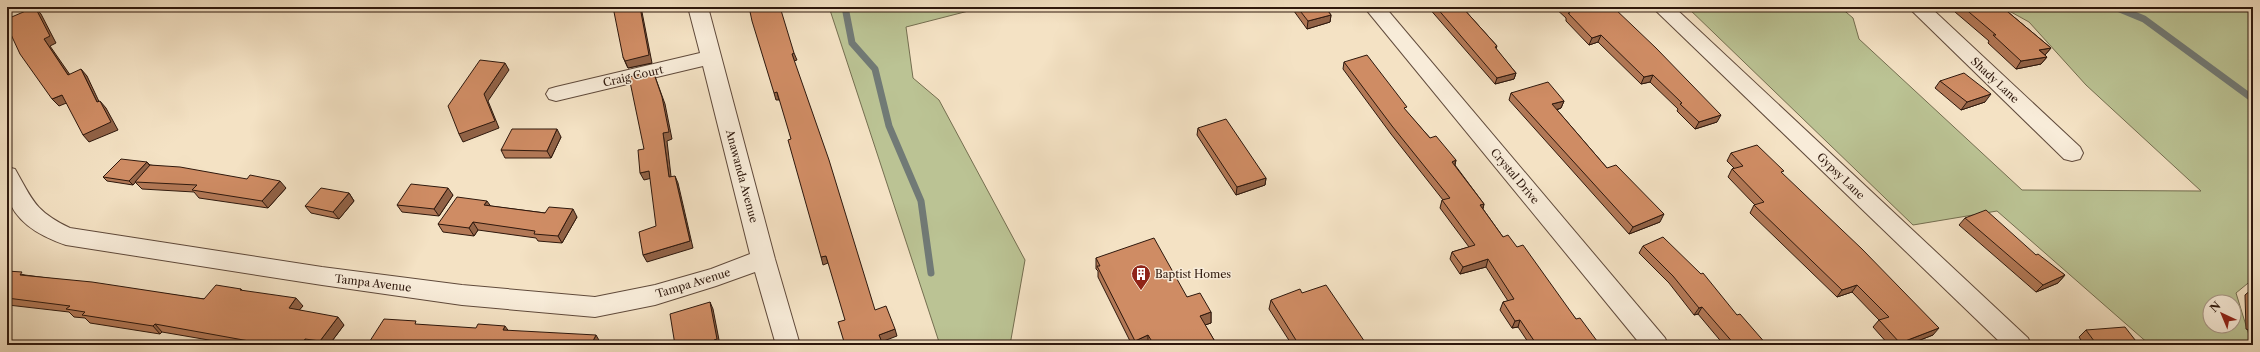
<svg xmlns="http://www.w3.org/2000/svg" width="2260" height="352" viewBox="0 0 2260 352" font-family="'Libre Caslon Text',serif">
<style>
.green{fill:#bbc394;stroke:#746e50;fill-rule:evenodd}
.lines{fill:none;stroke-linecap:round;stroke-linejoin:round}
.stream{stroke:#717a76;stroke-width:7}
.minor-casing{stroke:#604a3b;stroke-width:2}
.minor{fill:#f8ecd9;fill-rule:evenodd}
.wall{fill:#b27856;stroke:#2e180d}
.shaded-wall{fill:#916246;stroke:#2e180d}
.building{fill:#cf8c64;stroke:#2e180d}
.labels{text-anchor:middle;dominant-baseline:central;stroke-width:3;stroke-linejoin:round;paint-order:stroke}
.street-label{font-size:11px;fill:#2e180d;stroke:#f8ecd9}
.poi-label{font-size:11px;fill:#2e180d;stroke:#f8ecd9;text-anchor:start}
</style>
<rect width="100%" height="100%" fill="#f4e2c4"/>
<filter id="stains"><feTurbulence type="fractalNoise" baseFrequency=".005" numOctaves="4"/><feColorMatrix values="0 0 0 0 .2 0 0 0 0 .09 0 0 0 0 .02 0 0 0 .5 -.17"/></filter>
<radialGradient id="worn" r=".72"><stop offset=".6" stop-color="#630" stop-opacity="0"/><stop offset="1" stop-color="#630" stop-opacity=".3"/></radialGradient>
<g class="green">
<polygon points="829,7 984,7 906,27 913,78 939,100 1025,260 1010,345 940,345"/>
<path d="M1687,7H1840L1853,18L1859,39L2022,190L2201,191L2086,85L2029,22L2002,7H2143L2156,10V7H2253V279L2236,293L2252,345H2150L1997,211L1913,225ZM2210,302H2234V326H2210Z"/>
</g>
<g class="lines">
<g class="stream">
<polyline points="845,7 852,43 875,69 889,126 921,201 931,273"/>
<polyline points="2115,7 2144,19 2253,99"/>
</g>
<defs>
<g id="minor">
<path d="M688,7H708L775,259L800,345H776L755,272L716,286L655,305L595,317L462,305L322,285L66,245C42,237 16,223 8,198C5,189 7,176 7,167L15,169C33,201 35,211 70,228L322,267L462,285L595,297L655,285L711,269L750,254L703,66L556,101L549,99L546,94L549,89L556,87L700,53Z"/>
<polygon points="1364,7 1385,7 1665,338 1668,345 1641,345"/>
<polygon points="1652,7 1674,7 2028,338 2031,345 2003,345"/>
<polygon points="1908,7 1930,7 2080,147 2083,153 2080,159 2072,161 2064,159"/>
</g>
</defs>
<use href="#minor" class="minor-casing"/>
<use href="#minor" class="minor"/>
</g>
<g class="wall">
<polygon points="1291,7 1325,7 1331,15 1330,22 1307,29"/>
<polygon points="1428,7 1462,7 1497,46 1496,49 1516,73 1514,79 1495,84"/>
<polygon points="1554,7 1613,7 1717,122 1695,129 1677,111 1678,109 1650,82 1641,84 1598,42 1589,45 1566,21 1566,18"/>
<polygon points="1953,7 2002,7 2051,48 2045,55 2047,57 2041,64 2016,69 1988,43 1989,41 1955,12 1956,10"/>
<polygon points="623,57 652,63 628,68 626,64"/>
<polygon points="1344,62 1406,111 1430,138 1456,160 1455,165 1484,204 1483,209 1503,237 1517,247 1576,319 1600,345 1530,345 1518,327 1512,328 1500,310 1503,302 1508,301 1486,267 1460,274 1450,259 1452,252 1469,247 1440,208 1442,200 1443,200 1391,134 1343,69"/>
<polygon points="1940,81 1985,102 1961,110 1935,88"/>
<polygon points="1511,93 1564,101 1561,108 1557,110 1607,168 1660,222 1629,234 1509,100"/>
<polygon points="1198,128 1266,178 1265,185 1236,195 1197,135"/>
<polygon points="561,137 551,158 505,158 501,150"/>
<polygon points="1731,153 1782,174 1933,335 1907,345 1889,345 1873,327 1879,320 1852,292 1837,297 1750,213 1754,205 1755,205 1728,177 1732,169 1734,168 1727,161"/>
<polygon points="147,162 150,165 286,188 268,208 199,198 194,192 142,189 135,182 133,185 107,181 103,177"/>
<polygon points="349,193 354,201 339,219 311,213 305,206"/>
<polygon points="453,195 439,216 402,212 397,205"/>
<polygon points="490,206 545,213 577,217 562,243 538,241 536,238 478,230 474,236 443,232 438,224"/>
<polygon points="1965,218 2036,255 2065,275 2058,283 2036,292 1959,225"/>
<polygon points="1643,246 1737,315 1767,345 1724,345 1698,314 1694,315 1669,283 1639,253"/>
<polygon points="1096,258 1187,297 1211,312 1211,323 1205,325 1217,345 1132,345 1098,277 1098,271 1096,269"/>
<polygon points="7,271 25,275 204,299 241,289 243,291 303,306 299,310 344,325 329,345 238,345 162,332 160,334 90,323 85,318 74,317 69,312 8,305 7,306"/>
<polygon points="2253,288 2253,332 2246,329 2245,295"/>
<polygon points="1271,300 1367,345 1292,345 1269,309"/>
<polygon points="2086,330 2139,345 2084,345 2079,337"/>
</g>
<g class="shaded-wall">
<polygon points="35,7 41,14 56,43 50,46 75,82 68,75 44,39"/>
<polygon points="640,7 641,7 652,63 628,68 625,61"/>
<polygon points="1331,15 1330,22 1307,29 1308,21"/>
<polygon points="1601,35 1598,42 1589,45 1592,38"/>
<polygon points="2051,48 2045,55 2039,50"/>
<polygon points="794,53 797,60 794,61 792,54"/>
<polygon points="2047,57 2041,64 2016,69 2021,61"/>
<polygon points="505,63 509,70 488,101 499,128 463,142 459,134 484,94"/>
<polygon points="81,69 87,76 103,110 97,102"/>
<polygon points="653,71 665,104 672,139 667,141 672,185 669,177 663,133"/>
<polygon points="1516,73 1514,79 1495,84 1497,78"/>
<polygon points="1653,75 1650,82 1641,84 1644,77"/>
<polygon points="777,92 779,100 776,100 774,93"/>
<polygon points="1991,94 1985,102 1961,110 1967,102"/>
<polygon points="62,95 69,102 59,106 52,99"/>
<polygon points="100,101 106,108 118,130 89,142 83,135"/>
<polygon points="1564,101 1561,108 1549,112 1552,104"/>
<polygon points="1721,115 1717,122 1695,129 1699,122"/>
<polygon points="557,129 561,137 551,158 547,151"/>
<polygon points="1456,160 1454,168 1452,162"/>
<polygon points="147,162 150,166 133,185 129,181"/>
<polygon points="649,171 652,178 644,180 640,173"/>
<polygon points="675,176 678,183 693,248 647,262 643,255 690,241"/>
<polygon points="1266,178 1265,185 1236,195 1237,187"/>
<polygon points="280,181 286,188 268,208 262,201"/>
<polygon points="448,188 453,195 439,216 434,209"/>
<polygon points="349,193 354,201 339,219 333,212"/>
<polygon points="487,201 492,208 484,205"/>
<polygon points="1484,204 1482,211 1480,205"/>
<polygon points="573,209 577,217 562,243 558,236"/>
<polygon points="1664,214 1660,222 1629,234 1633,227"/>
<polygon points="473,222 478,230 474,236 469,228"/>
<polygon points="826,256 828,263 823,265 821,257"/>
<polygon points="1488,259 1486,267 1460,274 1463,267"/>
<polygon points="2065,275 2058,283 2036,292 2043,285"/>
<polygon points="1857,285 1852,292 1837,297 1842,290"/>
<polygon points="296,298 303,306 295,315 289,308"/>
<polygon points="710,302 713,309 720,345 715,345"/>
<polygon points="1702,307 1698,314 1694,315 1699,308"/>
<polygon points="1211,312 1211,323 1199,327 1200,316"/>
<polygon points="338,317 344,325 329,345 324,345 320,341"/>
<polygon points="1520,320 1518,327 1512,328 1515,321"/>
<polygon points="155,324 162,332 160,334 153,326"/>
<polygon points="505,326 510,333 503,330"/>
<polygon points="1939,328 1933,335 1907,345 1898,345 1900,343"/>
<polygon points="895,329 897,336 881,342 879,335"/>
<polygon points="596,335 600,342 598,345 591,345"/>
<polygon points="1148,335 1148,345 1135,345 1135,341"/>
<polygon points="305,339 311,345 300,345"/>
</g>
<g class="building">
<polygon points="35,7 50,36 44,39 68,75 81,69 97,102 100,101 111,122 83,135 62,95 52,99 20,54 7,26 7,19"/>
<polygon points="613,7 640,7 649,55 625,61 623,57"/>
<polygon points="749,7 780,7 794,53 792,54 829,160 875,310 886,306 895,329 879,335 883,345 845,345 838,322 845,320 826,256 821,257 788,140 791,139 777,92 774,93 752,21"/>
<polygon points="1297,7 1325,7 1331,15 1308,21"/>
<polygon points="1436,7 1462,7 1497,46 1495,47 1516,73 1497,78"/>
<polygon points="1565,7 1613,7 1656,48 1721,115 1699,122 1680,104 1682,103 1653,75 1644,77 1601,35 1592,38 1568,13 1570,13"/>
<polygon points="1963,7 2002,7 2051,48 2039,50 2047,57 2021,61 1993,35 1996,35"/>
<polygon points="1367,55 1407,107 1404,108 1430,138 1436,136 1456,160 1452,162 1484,204 1480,205 1503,237 1508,235 1517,247 1523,245 1576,319 1580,318 1600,345 1537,345 1520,320 1515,321 1503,302 1514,299 1488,259 1463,267 1452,252 1475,245 1442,200 1450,198 1392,126 1344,62"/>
<polygon points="480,60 505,63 484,94 495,121 459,134 448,106"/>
<polygon points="653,71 662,97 669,132 663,133 669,177 675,176 690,241 643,255 639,232 656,226 649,171 640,173 638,150 644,149 629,77"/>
<polygon points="1964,73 1991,94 1967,102 1940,81"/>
<polygon points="1548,82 1564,101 1552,104 1607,168 1616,165 1664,214 1633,227 1511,93"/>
<polygon points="1226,119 1266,178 1237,187 1198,128"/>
<polygon points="512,129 557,129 547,151 501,150"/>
<polygon points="1757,145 1784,171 1781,172 1862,249 1939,328 1900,343 1879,320 1889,317 1857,285 1842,290 1754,205 1764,202 1732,169 1743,166 1731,153"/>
<polygon points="121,159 147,162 129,181 103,177"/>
<polygon points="150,165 180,167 247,179 250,175 280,181 262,201 192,190 197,185 135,182"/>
<polygon points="411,184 448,188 434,209 397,205"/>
<polygon points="321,188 349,193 333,212 305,206"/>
<polygon points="457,197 487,201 484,205 545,213 549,207 573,209 558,236 534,234 535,231 473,222 469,228 438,224"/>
<polygon points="1986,210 2036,255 2038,254 2065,275 2043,285 1965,218"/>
<polygon points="1663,237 1701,274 1703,273 1737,315 1740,314 1767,345 1735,345 1702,307 1699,308 1673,276 1643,246"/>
<polygon points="1154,238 1187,297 1200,293 1211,312 1200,316 1217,345 1154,345 1148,335 1135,341 1097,266 1100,266 1096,258"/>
<polygon points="7,271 22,272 20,275 92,282 204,299 216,285 241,289 240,290 296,298 289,308 338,317 320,341 305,339 300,345 271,345 155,324 153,326 82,315 85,312 66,309 70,306 7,298"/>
<polygon points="1326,285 1367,345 1299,345 1271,300 1300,289 1302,293"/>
<polygon points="710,302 717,339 714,340 715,345 675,345 670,314"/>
<polygon points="384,319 416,321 415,324 476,328 478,324 505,326 503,330 596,335 591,345 378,345 368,344"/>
<polygon points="2125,327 2139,345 2097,345 2086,330"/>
</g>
<defs>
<symbol id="building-pin" viewBox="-11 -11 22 30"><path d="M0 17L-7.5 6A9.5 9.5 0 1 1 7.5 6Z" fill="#8f2418" stroke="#f8ecd9"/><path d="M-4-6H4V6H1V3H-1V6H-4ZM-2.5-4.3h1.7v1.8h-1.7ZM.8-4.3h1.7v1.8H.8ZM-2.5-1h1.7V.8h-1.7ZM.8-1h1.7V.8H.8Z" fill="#fff"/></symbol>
</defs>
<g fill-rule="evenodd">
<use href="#building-pin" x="1130" y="263" width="22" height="30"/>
</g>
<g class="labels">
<g class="street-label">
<text transform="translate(633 76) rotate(-13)">Craig Court</text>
<text transform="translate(1995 80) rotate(43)">Shady Lane</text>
<text transform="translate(742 176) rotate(75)">Anawanda Avenue</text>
<text transform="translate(1515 176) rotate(50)">Crystal Drive</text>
<text transform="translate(1841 176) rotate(44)">Gypsy Lane</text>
<text transform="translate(373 283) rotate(7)">Tampa Avenue</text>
<text transform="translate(693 283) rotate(-17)">Tampa Avenue</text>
</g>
<g class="poi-label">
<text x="1155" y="274">Baptist Homes</text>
</g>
</g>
<rect width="2260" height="352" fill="none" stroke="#f4e2c4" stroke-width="24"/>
<rect x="8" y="8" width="2244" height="336" fill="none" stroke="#2e180d" stroke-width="2"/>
<rect x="12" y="12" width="2236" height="328" fill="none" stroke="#2e180d"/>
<g transform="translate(2222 314) rotate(316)"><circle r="19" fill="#f8ecd9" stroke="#a79787"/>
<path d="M0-3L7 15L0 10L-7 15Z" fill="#8f2418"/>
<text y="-6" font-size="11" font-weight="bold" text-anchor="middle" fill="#2e180d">N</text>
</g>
<rect width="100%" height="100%" filter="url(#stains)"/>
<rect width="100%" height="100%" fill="url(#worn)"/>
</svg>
